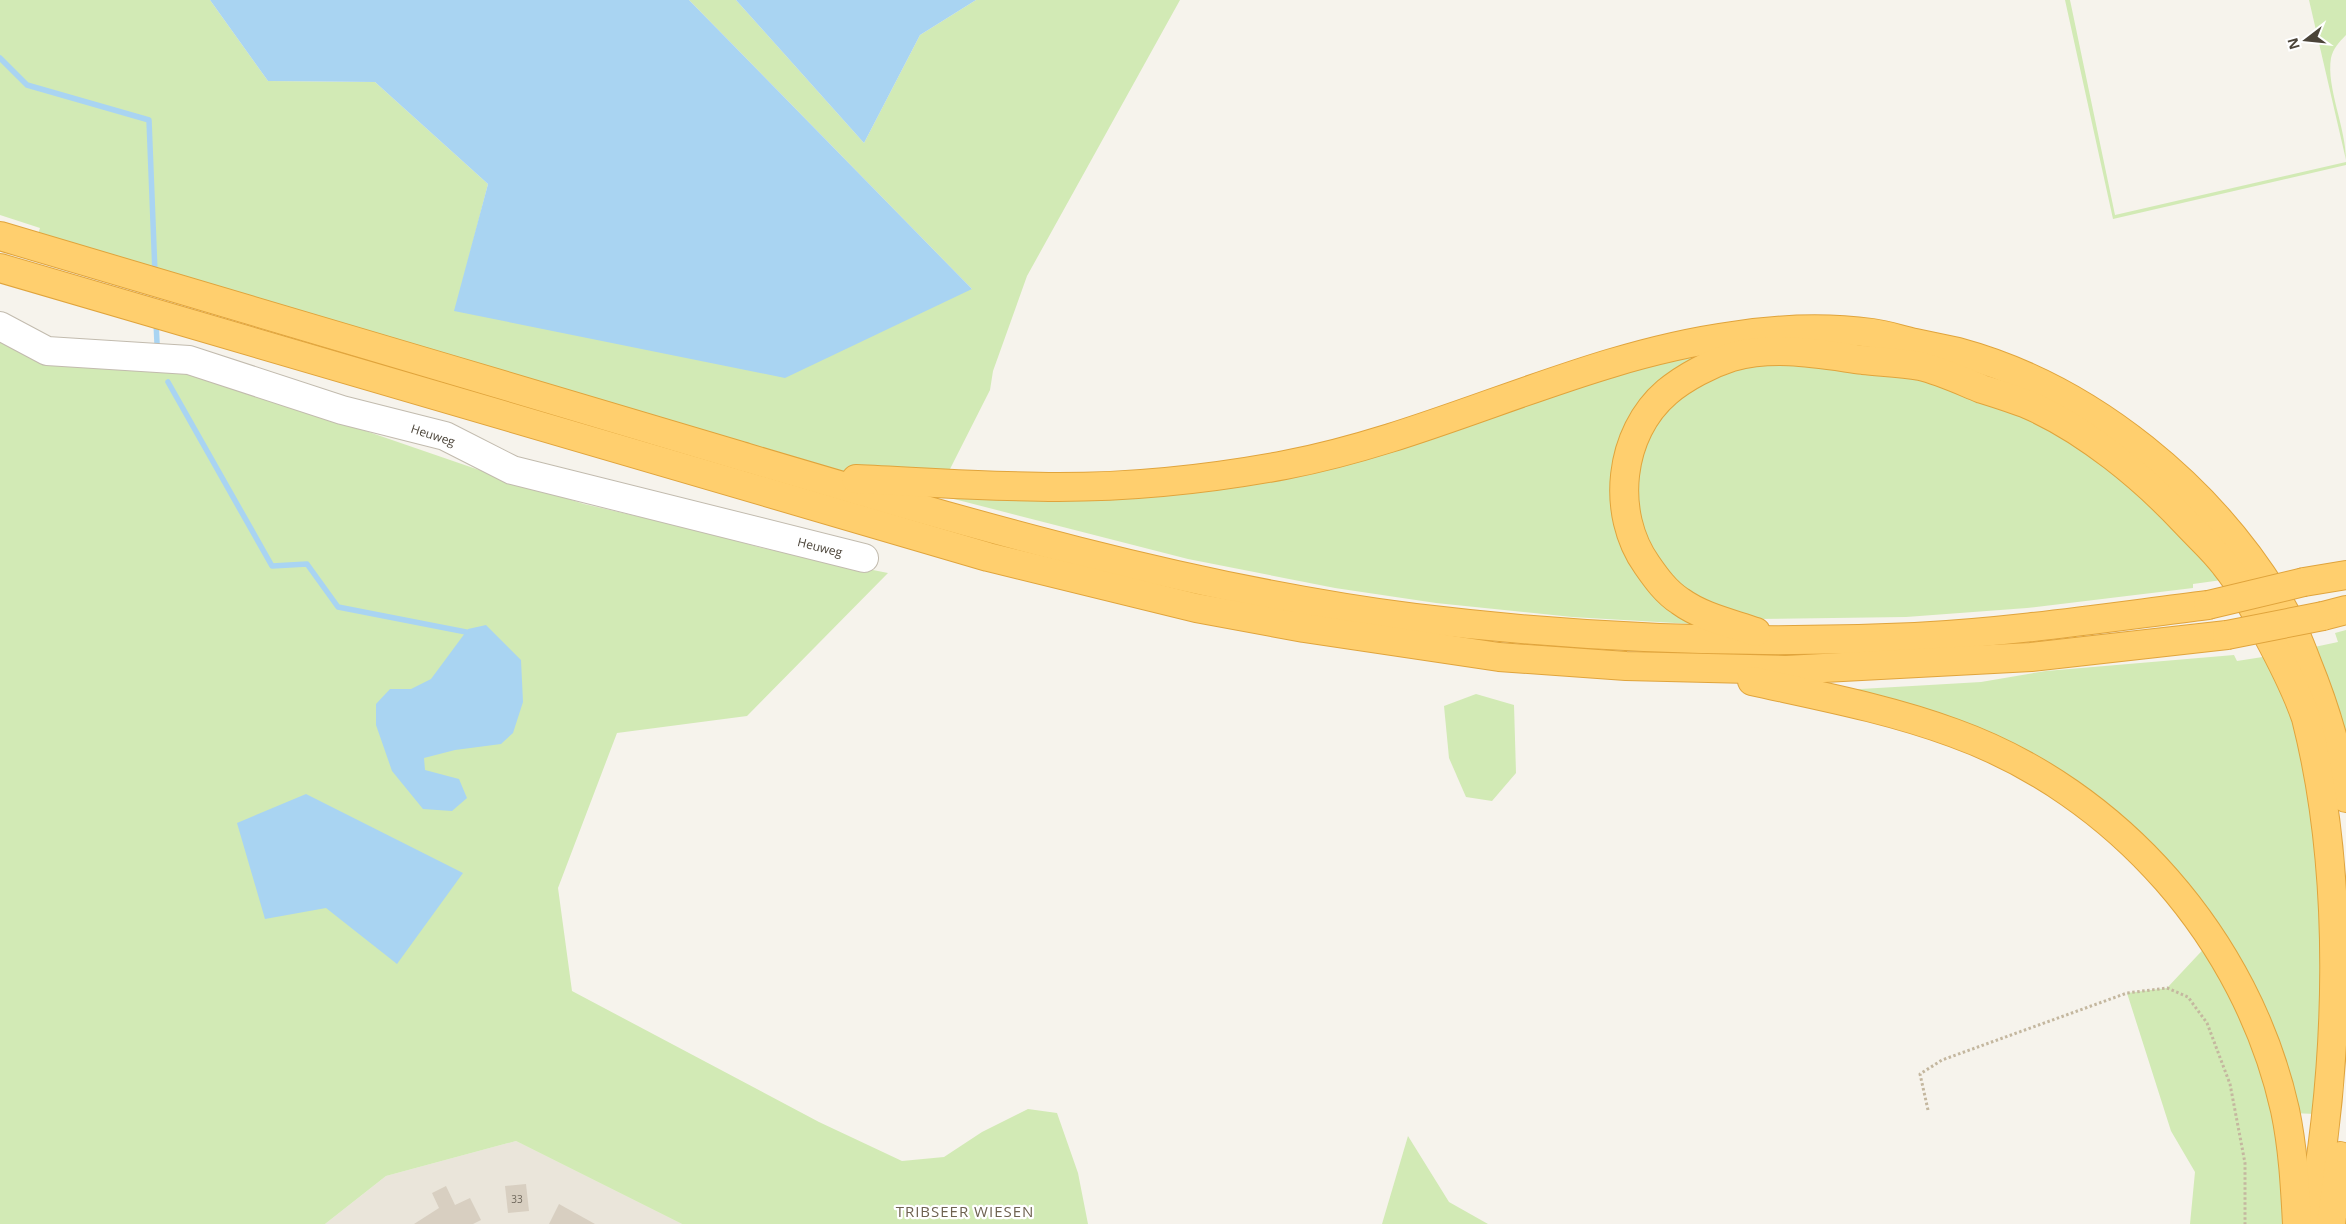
<svg xmlns="http://www.w3.org/2000/svg" width="2346" height="1224" viewBox="0 0 2346 1224" font-family="'Open Sans',sans-serif">
<style>
.residential{fill:#eae5da}
.green{fill:#d2eab5}
.water{fill:#a9d4f2}
.lines{fill:none;stroke-linecap:round;stroke-linejoin:round}
.stream{stroke:#a9d4f2;stroke-width:5.5}
.building{fill:#d8cfc1}
.minor-casing{stroke:#c2bbae;stroke-width:30}
.highway-casing{stroke:#e0a43c;stroke-width:30}
.path{stroke:#c4b79f;stroke-width:3;stroke-dasharray:2.5 2.5;stroke-linecap:butt}
.minor{stroke:#fff;stroke-width:28}
.highway{stroke:#ffcf6e;stroke-width:28}
.highway-bridge-casing{stroke:#e0a43c;stroke-width:30;stroke-linecap:butt}
.highway-bridge{stroke:#ffcf6e;stroke-width:28}
.labels{text-anchor:middle;dominant-baseline:central;stroke-width:4.5;stroke-linejoin:round;paint-order:stroke}
.number-label{font-size:10px;fill:#6e675b}
.street-label{font-size:12px;fill:#4b4439;stroke:#fff}
.quarter-label{font-size:15px;letter-spacing:1px;fill:#6e6250;stroke:#fff}
</style>
<rect width="100%" height="100%" fill="#f6f3ec"/>
<polygon class="residential" points="516,1141 682,1224 325,1224 386,1176"/>
<g class="green">
<polygon points="0,0 210,0 268,81 375,82 488,184 455,311 972,289 689,0 736,0 864,143 920,35 976,0 1180,0 1027,276 993,371 990,390 949,471 811,477 34,246 40,228 0,215"/>
<polygon points="2065,0 2070,0 2115,215 2346,162 2346,165 2113,219"/>
<path d="M2309,0H2346V35C2339,42 2333,49 2331,58C2326,87 2346,128 2346,160Z"/>
<polygon points="0,338 183,368 485,472 584,504 701,531 762,548 888,573 747,716 617,733 558,888 572,991 819,1122 902,1161 944,1157 982,1132 1028,1109 1057,1113 1078,1173 1088,1224 682,1224 516,1141 386,1176 325,1224 0,1224"/>
<polygon points="1761,340 1886,345 2137,467 1907,356 1688,366 1614,489 1693,620 1692,624 1572,617 1436,603 1335,588 1188,559 911,488 1151,491 1574,384"/>
<polygon points="1753,361 1878,365 1999,401 2121,472 2222,580 2193,584 2193,588 2027,608 1906,617 1753,619 1687,598 1636,538 1637,448 1690,382"/>
<polygon points="2346,630 2346,770 2305,649 2338,642 2335,633"/>
<polygon points="2234,655 2237,661 2269,656 2291,707 2312,783 2327,909 2316,1114 2291,1113 2269,1036 2105,812 1826,691 1981,682 2046,671"/>
<polygon points="1476,694 1514,705 1516,773 1492,801 1466,797 1449,758 1444,706"/>
<polygon points="2212,940 2256,1022 2297,1224 2190,1224 2195,1172 2171,1131 2127,993 2167,988"/>
<polygon points="1408,1136 1449,1202 1488,1224 1382,1224"/>
</g>
<g class="water">
<polygon points="210,0 689,0 972,289 785,378 454,311 488,184 375,82 268,81"/>
<polygon points="736,0 976,0 920,35 864,143"/>
<polygon points="486,625 521,660 523,702 513,733 501,744 455,750 424,758 425,770 459,779 467,798 452,811 423,809 392,771 376,725 376,704 390,689 411,689 431,679 468,629"/>
<polygon points="306,794 463,873 397,964 326,908 265,919 237,823"/>
</g>
<g class="lines">
<g class="stream">
<polyline points="0,58 27,85 149,120 155,273"/>
<polyline points="156,322 157,343"/>
<polyline points="168,382 272,566 307,564 338,607 466,632"/>
</g>
</g>
<g class="building">
<polygon points="526,1184 529,1211 508,1213 505,1186"/>
<polygon points="446,1186 455,1205 470,1198 481,1220 473,1224 414,1224 439,1208 432,1193"/>
<polygon points="559,1204 595,1224 549,1224"/>
</g>
<g class="lines">
<defs>
<polyline id="minor" points="0,326 47,351 189,360 342,410 445,436 512,470 864,558"/>
<g id="highway">
<path d="M0,236C247,308 494,383 741,456C960,521 1188,589 1415,618C1580,638 1748,645 1915,637C2013,632 2111,617 2208,605"/>
<polyline points="0,268 988,557 1196,608 1304,628 1499,657 1626,666 1786,670 2031,657 2227,635"/>
<path d="M856,479C924,482 991,487 1058,487C1135,487 1210,479 1285,465C1438,436 1578,357 1732,336C1777,329 1827,327 1872,333C1887,335 1901,340 1915,343C1929,346 1944,349 1958,352C2091,388 2213,489 2282,607C2292,624 2300,644 2307,663C2325,707 2338,750 2346,798"/>
<polyline points="2304,582 2346,575"/>
<polyline points="2323,616 2346,610"/>
<path d="M1756,632C1730,623 1702,617 1680,601C1666,592 1656,578 1647,565C1610,513 1619,433 1667,392C1685,377 1710,364 1732,357C1776,345 1819,354 1863,360C1882,362 1902,363 1920,366C1941,371 1962,381 1982,389C1998,394 2014,399 2029,405C2086,430 2144,478 2186,523C2199,537 2214,550 2225,565C2242,586 2256,612 2268,636C2282,662 2296,689 2306,718C2346,876 2340,1064 2310,1224"/>
<path d="M1752,681C1820,696 1889,709 1954,733C2118,792 2247,940 2285,1110C2293,1148 2295,1186 2297,1224"/>
<polyline points="2331,1224 2340,1156"/>
</g>
</defs>
<use href="#minor" class="minor-casing"/>
<use href="#highway" class="highway-casing"/>
<polyline class="path" points="1928,1110 1920,1074 1942,1060 2127,993 2167,988 2188,997 2207,1023 2230,1084 2245,1163 2245,1224"/>
<use href="#minor" class="minor"/>
<use href="#highway" class="highway"/>
<defs>
<g id="highway-bridge">
<polyline points="2208,605 2304,582"/>
<polyline points="2227,635 2323,616"/>
</g>
</defs>
<use href="#highway-bridge" class="highway-bridge-casing"/>
<use href="#highway-bridge" class="highway-bridge"/>
</g>
<g class="labels">
<g class="number-label">
<text x="517" y="1199">33</text>
</g>
<g class="street-label">
<text transform="translate(433 435) rotate(18)">Heuweg</text>
<text transform="translate(820 547) rotate(14)">Heuweg</text>
</g>
<g class="quarter-label">
<text x="965" y="1211">TRIBSEER WIESEN</text>
</g>
</g>
<g transform="translate(2306 40) rotate(254)" stroke="#ffffff" stroke-width="4" paint-order="stroke">
<path d="M0-4L9 19L0 12L-9 19Z" fill="#4b4439"/>
<text y="-8" font-size="14" font-weight="bold" text-anchor="middle" fill="#4b4439">N</text>
</g>
</svg>
